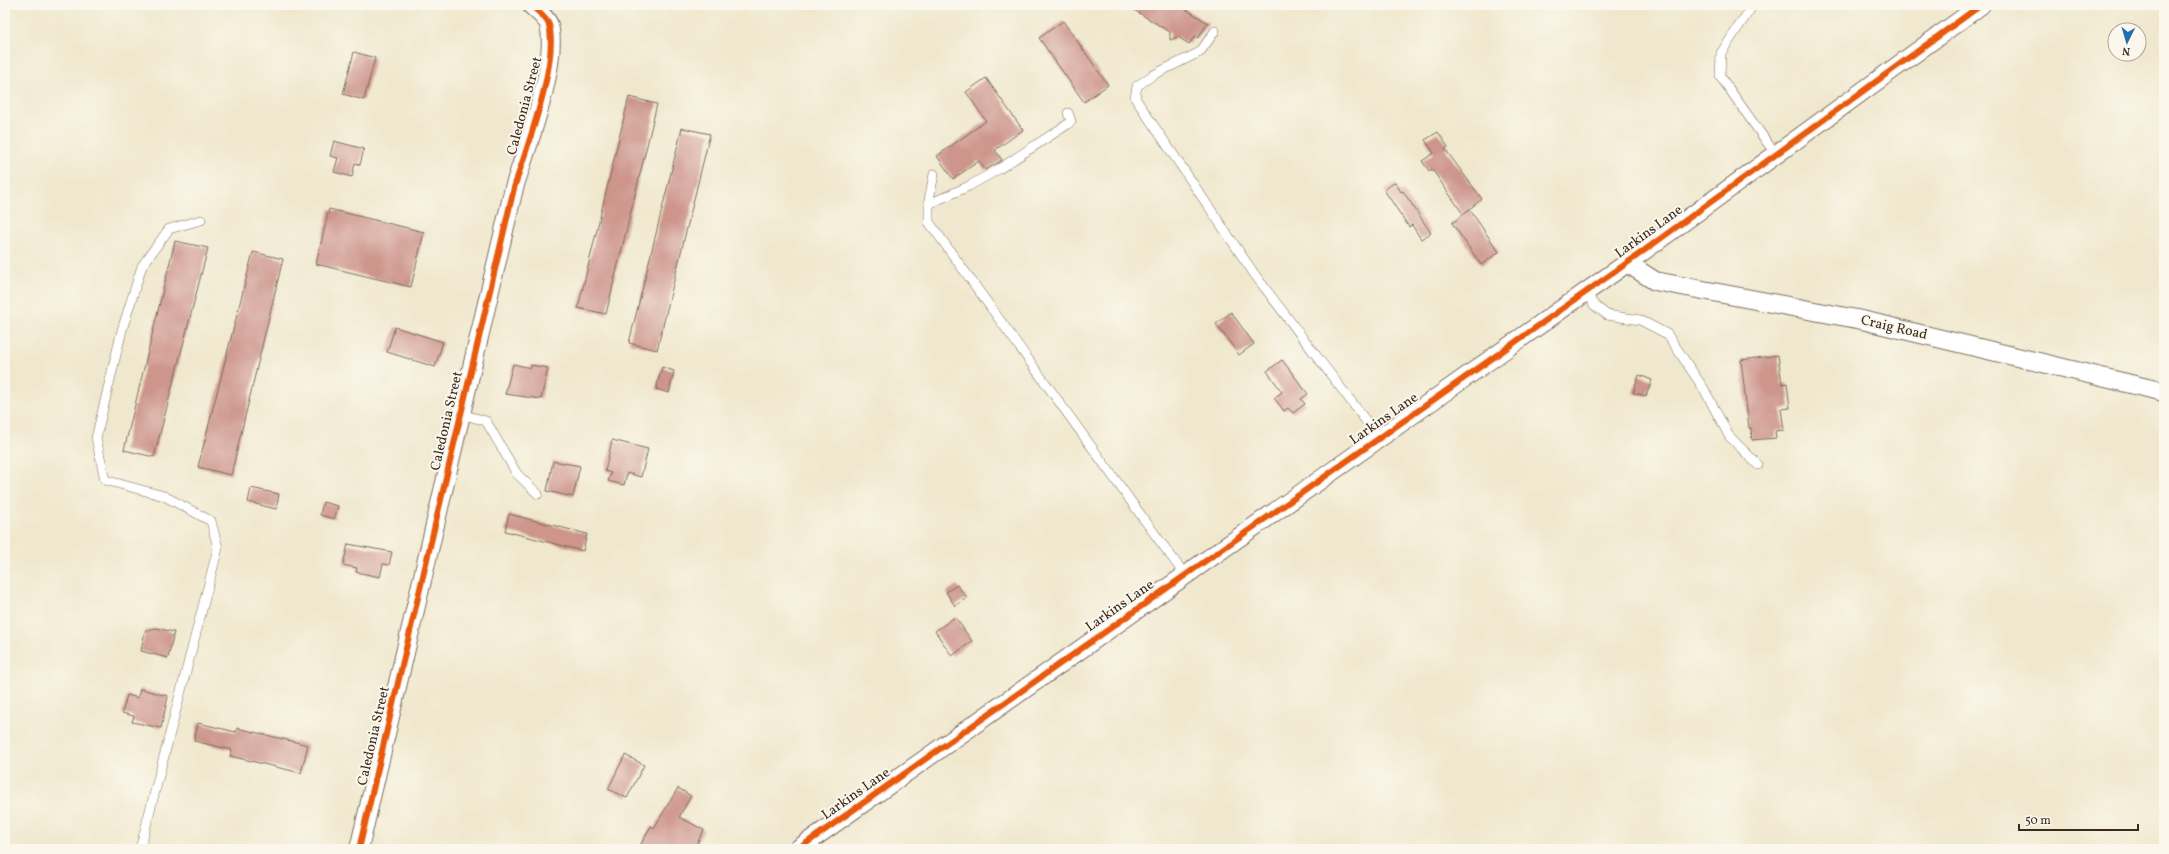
<svg xmlns="http://www.w3.org/2000/svg" width="2169" height="854" viewBox="0 0 2169 854" font-family="Vollkorn,serif">
<style>
.building{fill:#cd958c}
.lines{fill:none;stroke-linecap:round;stroke-linejoin:round}
.service-casing{stroke:#7a6c5c;stroke-width:10}
.minor-casing{stroke:#7a6c5c;stroke-width:20}
.service{stroke:#fff;stroke-width:9}
.minor{stroke:#fff;stroke-width:18}
.cycleway-casing{stroke:#fbf7ec;stroke-width:8}
.cycleway{stroke:#e8590c;stroke-width:6}
.labels{text-anchor:middle;dominant-baseline:central;stroke-width:4;stroke-linejoin:round;paint-order:stroke}
.street-label{font-size:14px;fill:#3b2a1e;stroke:#fbf7ec}
</style>
<rect width="100%" height="100%" fill="#fbf7ec"/>
<filter id="ink" filterUnits="userSpaceOnUse"><feTurbulence type="fractalNoise" baseFrequency=".025" numOctaves="2"/><feDisplacementMap in="SourceGraphic" scale="8" xChannelSelector="R" yChannelSelector="G"/><feConvolveMatrix kernelMatrix="1 2 1 2 8 2 1 2 1" color-interpolation-filters="sRGB"/></filter>
<filter id="wash" filterUnits="userSpaceOnUse"><feTurbulence type="fractalNoise" baseFrequency=".012" numOctaves="4" result="noise"/><feDisplacementMap in="SourceGraphic" scale="16" xChannelSelector="R" yChannelSelector="G"/><feGaussianBlur stdDeviation="0.9" result="paint"/><feColorMatrix in="noise" values="0 0 0 0 0 0 0 0 0 0 0 0 0 0 0 0 0 1.4 0 .05"/><feComposite in="paint" operator="in"/></filter>
<g filter="url(#wash)">
<rect width="100%" height="100%" fill="#f0e8ce"/>
<g id="blocks">
<g class="building">
<polygon points="1126,5 1179,5 1208,23 1198,38 1195,36 1189,44 1178,37 1170,40 1170,32"/>
<polygon points="1063,21 1108,85 1084,102 1039,38"/>
<polygon points="354,52 375,58 364,100 343,94"/>
<polygon points="986,78 1023,130 995,150 1002,160 985,170 979,161 953,179 937,156 986,121 966,92"/>
<polygon points="629,97 657,104 606,314 578,308"/>
<polygon points="682,128 710,134 657,350 629,343"/>
<polygon points="1438,132 1448,147 1445,149 1482,199 1463,214 1432,169 1429,171 1422,161 1434,153 1425,140"/>
<polygon points="334,141 364,149 360,165 355,163 352,177 334,172 338,158 330,156"/>
<polygon points="1395,182 1401,192 1403,191 1431,233 1421,239 1412,225 1409,227 1384,190"/>
<polygon points="329,209 424,232 411,287 316,264"/>
<polygon points="1470,210 1499,252 1481,265 1452,223"/>
<polygon points="175,241 208,248 154,457 124,450"/>
<polygon points="253,252 283,259 231,475 198,467"/>
<polygon points="1231,312 1254,344 1239,355 1216,324"/>
<polygon points="395,327 443,342 435,367 387,352"/>
<polygon points="1778,355 1782,384 1787,383 1790,408 1781,409 1784,430 1775,431 1776,438 1752,440 1751,428 1749,428 1741,360"/>
<polygon points="1282,360 1308,394 1301,399 1305,404 1293,413 1288,408 1284,411 1274,398 1282,392 1267,371"/>
<polygon points="513,364 531,368 531,365 548,368 541,399 505,394"/>
<polygon points="662,367 674,371 669,393 656,389"/>
<polygon points="1639,375 1652,380 1646,396 1633,393"/>
<polygon points="612,440 648,449 641,477 627,473 624,485 608,481 611,473 605,471"/>
<polygon points="553,461 580,466 573,497 547,491"/>
<polygon points="251,488 279,494 276,509 248,502"/>
<polygon points="323,502 338,506 334,519 320,515"/>
<polygon points="509,514 587,534 583,551 505,531"/>
<polygon points="348,544 392,552 389,565 383,564 380,577 356,572 357,568 343,565"/>
<polygon points="957,585 967,598 955,606 946,592"/>
<polygon points="955,617 972,641 952,656 935,631"/>
<polygon points="156,628 174,632 168,658 141,651 145,631"/>
<polygon points="140,689 168,696 161,728 132,722 134,716 122,713 127,695 138,698"/>
<polygon points="198,723 236,732 237,728 308,745 301,773 230,756 232,750 194,741"/>
<polygon points="625,755 644,765 627,798 608,789"/>
<polygon points="678,788 691,796 679,817 704,830 694,849 651,849 641,844 651,826 654,828"/>
</g>
</g>
</g>
<g filter="url(#ink)">
<use href="#blocks" fill-opacity="0" stroke="#7a6c5c" stroke-width="1"/>
<g class="lines">
<defs>
<g id="service">
<polyline points="1753,5 1721,53 1720,76 1776,155"/>
<polyline points="1215,31 1200,52 1153,75 1137,86 1135,98 1255,275 1379,438"/>
<polyline points="934,174 929,200 929,222 1143,518 1185,575"/>
<polyline points="929,204 969,186 999,169 1068,124 1071,121 1068,113"/>
<polyline points="1586,292 1594,305 1607,315 1640,320 1667,334 1704,389 1729,436 1758,465"/>
<polyline points="461,414 486,421 517,474 538,494"/>
<polyline points="140,849 218,548 211,521 164,496 105,480 96,438 122,330 142,266 169,229 201,220"/>
</g>
<g id="minor">
<polyline points="1627,263 1655,281 1862,320 2164,392"/>
<path d="M359,849L514,188C526,149 559,63 549,25C547,18 536,10 531,5"/>
<polyline points="798,849 1627,263 1981,5"/>
</g>
</defs>
<use href="#service" class="service-casing"/>
<use href="#minor" class="minor-casing"/>
<use href="#service" class="service"/>
<use href="#minor" class="minor"/>
<defs>
<g id="cycleway">
<path d="M359,849L514,188C526,149 559,63 549,25C547,18 536,10 531,5"/>
<polyline points="798,849 1627,263 1981,5"/>
</g>
</defs>
<use href="#cycleway" class="cycleway-casing"/>
<use href="#cycleway" class="cycleway"/>
</g>
</g>
<g class="labels">
<g class="street-label">
<text transform="translate(525 106) rotate(-75)">Caledonia Street</text>
<text transform="translate(1649 232) rotate(-36)">Larkins Lane</text>
<text transform="translate(1894 328) rotate(13)">Craig Road</text>
<text transform="translate(1384 419) rotate(-35)">Larkins Lane</text>
<text transform="translate(447 421) rotate(-77)">Caledonia Street</text>
<text transform="translate(1120 606) rotate(-35)">Larkins Lane</text>
<text transform="translate(374 736) rotate(-77)">Caledonia Street</text>
<text transform="translate(856 794) rotate(-35)">Larkins Lane</text>
</g>
</g>
<rect width="2169" height="854" fill="none" stroke="#fbf7ec" stroke-width="20"/>
<g transform="translate(2127 42) rotate(185)"><circle r="19" fill="#fbf7ec" stroke="#aea59a"/>
<path d="M0-3L7 15L0 10L-7 15Z" fill="#1f6fb2"/>
<text y="-6" font-size="11" font-weight="bold" text-anchor="middle" fill="#3b2a1e">N</text>
</g>
<path d="M2019 824v6h119v-6" fill="none" stroke="#3b2a1e" stroke-width="2"/>
<text x="2025" y="824" font-size="12" fill="#3b2a1e" stroke="#fbf7ec" stroke-width="3" paint-order="stroke">50 m</text>
</svg>
